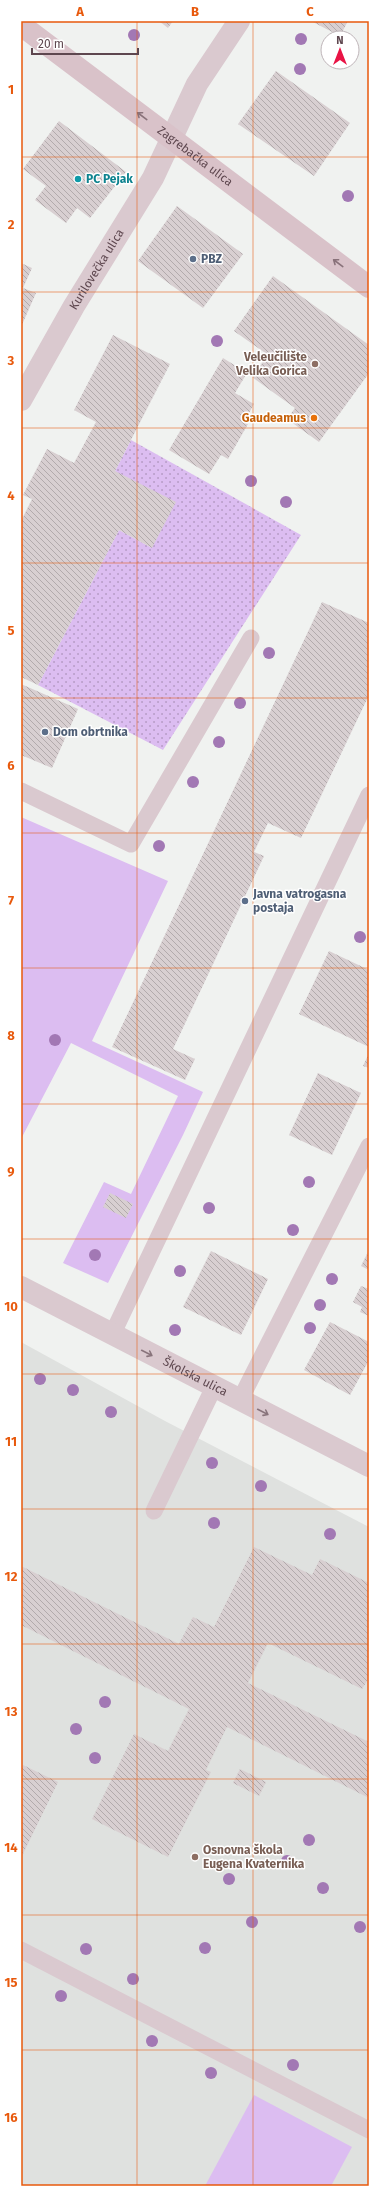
<svg xmlns="http://www.w3.org/2000/svg" width="390" height="2207" viewBox="0 0 390 2207" font-family="'Fira Sans',sans-serif">
<style>
.education{fill:#dfe1df}
.grass{fill:#dcbdf1}
.park{fill:url(#park-dots)}
.building{fill:url(#building-back-hatch)}
.lines{fill:none;stroke-linecap:round;stroke-linejoin:round}
.lane{stroke:#dac9cf;stroke-width:17}
.street{stroke:#dac9cf;stroke-width:22}
.secondary{stroke:#d9c2c9;stroke-width:22}
.tree{fill:#a278b4}
.oneway{stroke:#89727a}
.oneway2{stroke:#89747c}
.grid{fill:none;stroke:#e8590c;stroke-width:1;stroke-opacity:0.55}
.culture-dot{fill:#0f9aa8;stroke:#fff;stroke-width:1.5}
.service-dot{fill:#5c6f8a;stroke:#fff;stroke-width:1.5}
.education-dot{fill:#8d6e63;stroke:#fff;stroke-width:1.5}
.food-dot{fill:#e8710a;stroke:#fff;stroke-width:1.5}
.labels{text-anchor:middle;dominant-baseline:central;stroke-width:3;stroke-linejoin:round;paint-order:stroke}
.street-label{font-size:12px;fill:#5e474f;stroke:#fff}
.culture-label{font-size:12px;font-weight:bold;fill:#0d838f;stroke:#fff;text-anchor:start}
.service-label{font-size:12px;font-weight:bold;fill:#4e5e75;stroke:#fff;text-anchor:start}
.education-label{font-size:12px;font-weight:bold;fill:#785e54;stroke:#fff;text-anchor:end}
.food-label{font-size:12px;font-weight:bold;fill:#c56008;stroke:#fff;text-anchor:end}
.neatline{fill:none;stroke:#e8590c;stroke-width:1.5}
.grid-label{font-size:13px;text-anchor:middle;font-weight:bold;fill:#e8590c}
</style>
<defs>
<pattern id="park-dots" width="8" height="8" patternUnits="userSpaceOnUse"><rect width="8" height="8" fill="#dcbdf1"/><path d="M2 2h.1M6 6h.1" fill="none" stroke="#b69bc6" stroke-width="1.8" stroke-linecap="round"/></pattern>
<pattern id="building-back-hatch" width="6" height="6" patternUnits="userSpaceOnUse"><rect width="6" height="6" fill="#d8cfd1"/><path d="M-1 5l2 2M0 0l6 6M5-1l2 2" fill="none" stroke="#b2aaac"/></pattern>
</defs>
<rect width="100%" height="100%" fill="#f0f2f0"/>
<polygon class="education" points="21,1342 165,1421 369,1527 369,2186 21,2186"/>
<g class="grass">
<polygon points="21,817 168,881 92,1041 203,1092 183,1135 108,1283 63,1263 104,1182 131,1194 178,1096 71,1043 21,1139"/>
<polygon points="254,2095 352,2147 331,2186 205,2186"/>
</g>
<polygon class="park" points="131,440 301,535 163,750 38,685 119,530 152,548 115,471"/>
<g class="building">
<polygon points="159,21 173,21 168,28"/>
<polygon points="311,21 348,21 340,36"/>
<polygon points="276,71 350,123 314,176 238,124"/>
<polygon points="59,121 126,172 90,218 77,208 66,223 35,200 46,186 23,169"/>
<polygon points="177,206 243,254 203,308 138,261"/>
<polygon points="21,263 32,268 23,288 36,293 21,327"/>
<polygon points="273,276 369,345 369,373 319,442 287,419 295,408 252,377 268,355 234,331"/>
<polygon points="113,335 170,364 115,471 176,502 152,548 119,530 38,685 21,677 21,521 32,499 23,495 47,449 74,463 96,422 74,410"/>
<polygon points="223,358 247,373 235,393 254,404 244,422 248,424 228,459 221,455 209,474 169,450"/>
<polygon points="322,602 369,623 369,695 301,838 268,823 254,852 264,856 173,1049 195,1059 185,1080 112,1047"/>
<polygon points="21,684 78,709 52,768 21,755"/>
<polygon points="329,951 369,970 369,1047 299,1014"/>
<polygon points="369,1053 369,1068 363,1066"/>
<polygon points="318,1073 361,1093 332,1155 289,1135"/>
<polygon points="110,1193 133,1204 126,1218 103,1207"/>
<polygon points="369,1250 369,1270 361,1266"/>
<polygon points="211,1251 268,1279 241,1335 183,1307"/>
<polygon points="361,1286 369,1289 369,1316 360,1312 362,1307 353,1302"/>
<polygon points="330,1322 369,1342 369,1360 350,1395 304,1370"/>
<polygon points="254,1547 312,1575 320,1559 369,1583 369,1678 362,1689 268,1643 248,1683 369,1742 369,1798 227,1727 206,1770 211,1772 168,1857 92,1819 134,1734 168,1751 189,1709 21,1625 21,1566 179,1644 193,1617 214,1627"/>
<polygon points="23,1765 58,1782 21,1858 21,1770"/>
<polygon points="240,1769 266,1782 259,1796 233,1783"/>
</g>
<g class="lines">
<g class="lane">
<polyline points="21,791 131,844 251,638"/>
<polyline points="112,1335 369,795"/>
<polyline points="240,1400 369,1146"/>
<polyline points="154,1511 214,1387"/>
<polyline points="21,1950 369,2130"/>
</g>
<g class="street">
<path id="s1" d="M21,400L74,306L153,178L197,84L239,21"/>
<path id="s2" d="M21,1287L369,1466"/>
</g>
<path class="secondary" id="s3" d="M21,25L369,287"/>
</g>
<g class="tree">
<circle cx="134" cy="35" r="6"/>
<circle cx="301" cy="39" r="6"/>
<circle cx="300" cy="69" r="6"/>
<circle cx="348" cy="196" r="6"/>
<circle cx="217" cy="341" r="6"/>
<circle cx="251" cy="481" r="6"/>
<circle cx="286" cy="502" r="6"/>
<circle cx="269" cy="653" r="6"/>
<circle cx="240" cy="703" r="6"/>
<circle cx="219" cy="742" r="6"/>
<circle cx="193" cy="782" r="6"/>
<circle cx="159" cy="846" r="6"/>
<circle cx="360" cy="937" r="6"/>
<circle cx="55" cy="1040" r="6"/>
<circle cx="309" cy="1182" r="6"/>
<circle cx="209" cy="1208" r="6"/>
<circle cx="293" cy="1230" r="6"/>
<circle cx="95" cy="1255" r="6"/>
<circle cx="180" cy="1271" r="6"/>
<circle cx="332" cy="1279" r="6"/>
<circle cx="320" cy="1305" r="6"/>
<circle cx="310" cy="1328" r="6"/>
<circle cx="175" cy="1330" r="6"/>
<circle cx="40" cy="1379" r="6"/>
<circle cx="73" cy="1390" r="6"/>
<circle cx="111" cy="1412" r="6"/>
<circle cx="212" cy="1463" r="6"/>
<circle cx="261" cy="1486" r="6"/>
<circle cx="214" cy="1523" r="6"/>
<circle cx="330" cy="1534" r="6"/>
<circle cx="105" cy="1702" r="6"/>
<circle cx="76" cy="1729" r="6"/>
<circle cx="95" cy="1758" r="6"/>
<circle cx="309" cy="1840" r="6"/>
<circle cx="287" cy="1861" r="6"/>
<circle cx="229" cy="1879" r="6"/>
<circle cx="323" cy="1888" r="6"/>
<circle cx="252" cy="1922" r="6"/>
<circle cx="360" cy="1927" r="6"/>
<circle cx="205" cy="1948" r="6"/>
<circle cx="86" cy="1949" r="6"/>
<circle cx="133" cy="1979" r="6"/>
<circle cx="61" cy="1996" r="6"/>
<circle cx="152" cy="2041" r="6"/>
<circle cx="293" cy="2065" r="6"/>
<circle cx="211" cy="2073" r="6"/>
</g>
<defs><path id="oneway-shaft" d="M-6 0H5M1.5-3L5.5 0L1.5 3" fill="none" stroke-width="1.6" stroke-linecap="round" stroke-linejoin="round"/></defs>
<g class="oneway">
<use href="#oneway-shaft" transform="translate(142 116) rotate(-143)"/>
<use href="#oneway-shaft" transform="translate(338 263) rotate(-143)"/>
</g>
<g class="oneway2">
<use href="#oneway-shaft" transform="translate(147 1353) rotate(27)"/>
<use href="#oneway-shaft" transform="translate(263 1412) rotate(27)"/>
</g>
<path class="grid" d="M137,21V2186M253,21V2186M21,157H369M21,292H369M21,428H369M21,563H369M21,698H369M21,833H369M21,968H369M21,1104H369M21,1239H369M21,1374H369M21,1509H369M21,1644H369M21,1779H369M21,1915H369M21,2050H369"/>
<circle class="culture-dot" cx="78" cy="179" r="4"/>
<g class="service-dot">
<circle cx="193" cy="259" r="4"/>
<circle cx="45" cy="732" r="4"/>
<circle cx="245" cy="901" r="4"/>
</g>
<g class="education-dot">
<circle cx="315" cy="364" r="4"/>
<circle cx="195" cy="1857" r="4"/>
</g>
<circle class="food-dot" cx="314" cy="418" r="4"/>
<g class="labels">
<g class="street-label">
<text stroke="none"><textPath href="#s3" startOffset="218">Zagrebačka ulica</textPath></text>
<text stroke="none"><textPath href="#s1" startOffset="151">Kurilovečka ulica</textPath></text>
<text stroke="none"><textPath href="#s2" startOffset="196">Školska ulica</textPath></text>
</g>
<g class="culture-label">
<text x="86" y="179">PC Pejak</text>
</g>
<g class="service-label">
<text x="201" y="259">PBZ</text>
<text x="53" y="732">Dom obrtnika</text>
<text x="253" y="894">Javna vatrogasna<tspan x="253" dy="14">postaja</tspan></text>
</g>
<g class="education-label">
<text x="307" y="357">Veleučilište<tspan x="307" dy="14">Velika Gorica</tspan></text>
<text x="203" y="1850" text-anchor="start">Osnovna škola<tspan x="203" dy="14">Eugena Kvaternika</tspan></text>
</g>
<g class="food-label">
<text x="306" y="418">Gaudeamus</text>
</g>
</g>
<rect width="390" height="2207" fill="none" stroke="#ffffff" stroke-width="44"/>
<g transform="translate(340 50)"><circle r="19" fill="#ffffff" stroke="#bfb5b9"/>
<path d="M0-3L7 15L0 10L-7 15Z" fill="#e91345"/>
<text y="-6" font-size="11" font-weight="bold" text-anchor="middle" fill="#5e474f">N</text>
</g>
<path d="M32 48v6h106v-6" fill="none" stroke="#5e474f" stroke-width="2"/>
<text x="38" y="48" font-size="12" fill="#5e474f" stroke="#ffffff" stroke-width="3" paint-order="stroke">20 m</text>
<rect x="22" y="22" width="346" height="2163" class="neatline"/>
<g class="grid-label">
<text x="80" y="16">A</text>
<text x="195" y="16">B</text>
<text x="310" y="16">C</text>
<text x="11" y="94">1</text>
<text x="11" y="229">2</text>
<text x="11" y="365">3</text>
<text x="11" y="500">4</text>
<text x="11" y="635">5</text>
<text x="11" y="770">6</text>
<text x="11" y="905">7</text>
<text x="11" y="1040">8</text>
<text x="11" y="1176">9</text>
<text x="11" y="1311">10</text>
<text x="11" y="1446">11</text>
<text x="11" y="1581">12</text>
<text x="11" y="1716">13</text>
<text x="11" y="1852">14</text>
<text x="11" y="1987">15</text>
<text x="11" y="2122">16</text>
</g>
</svg>
